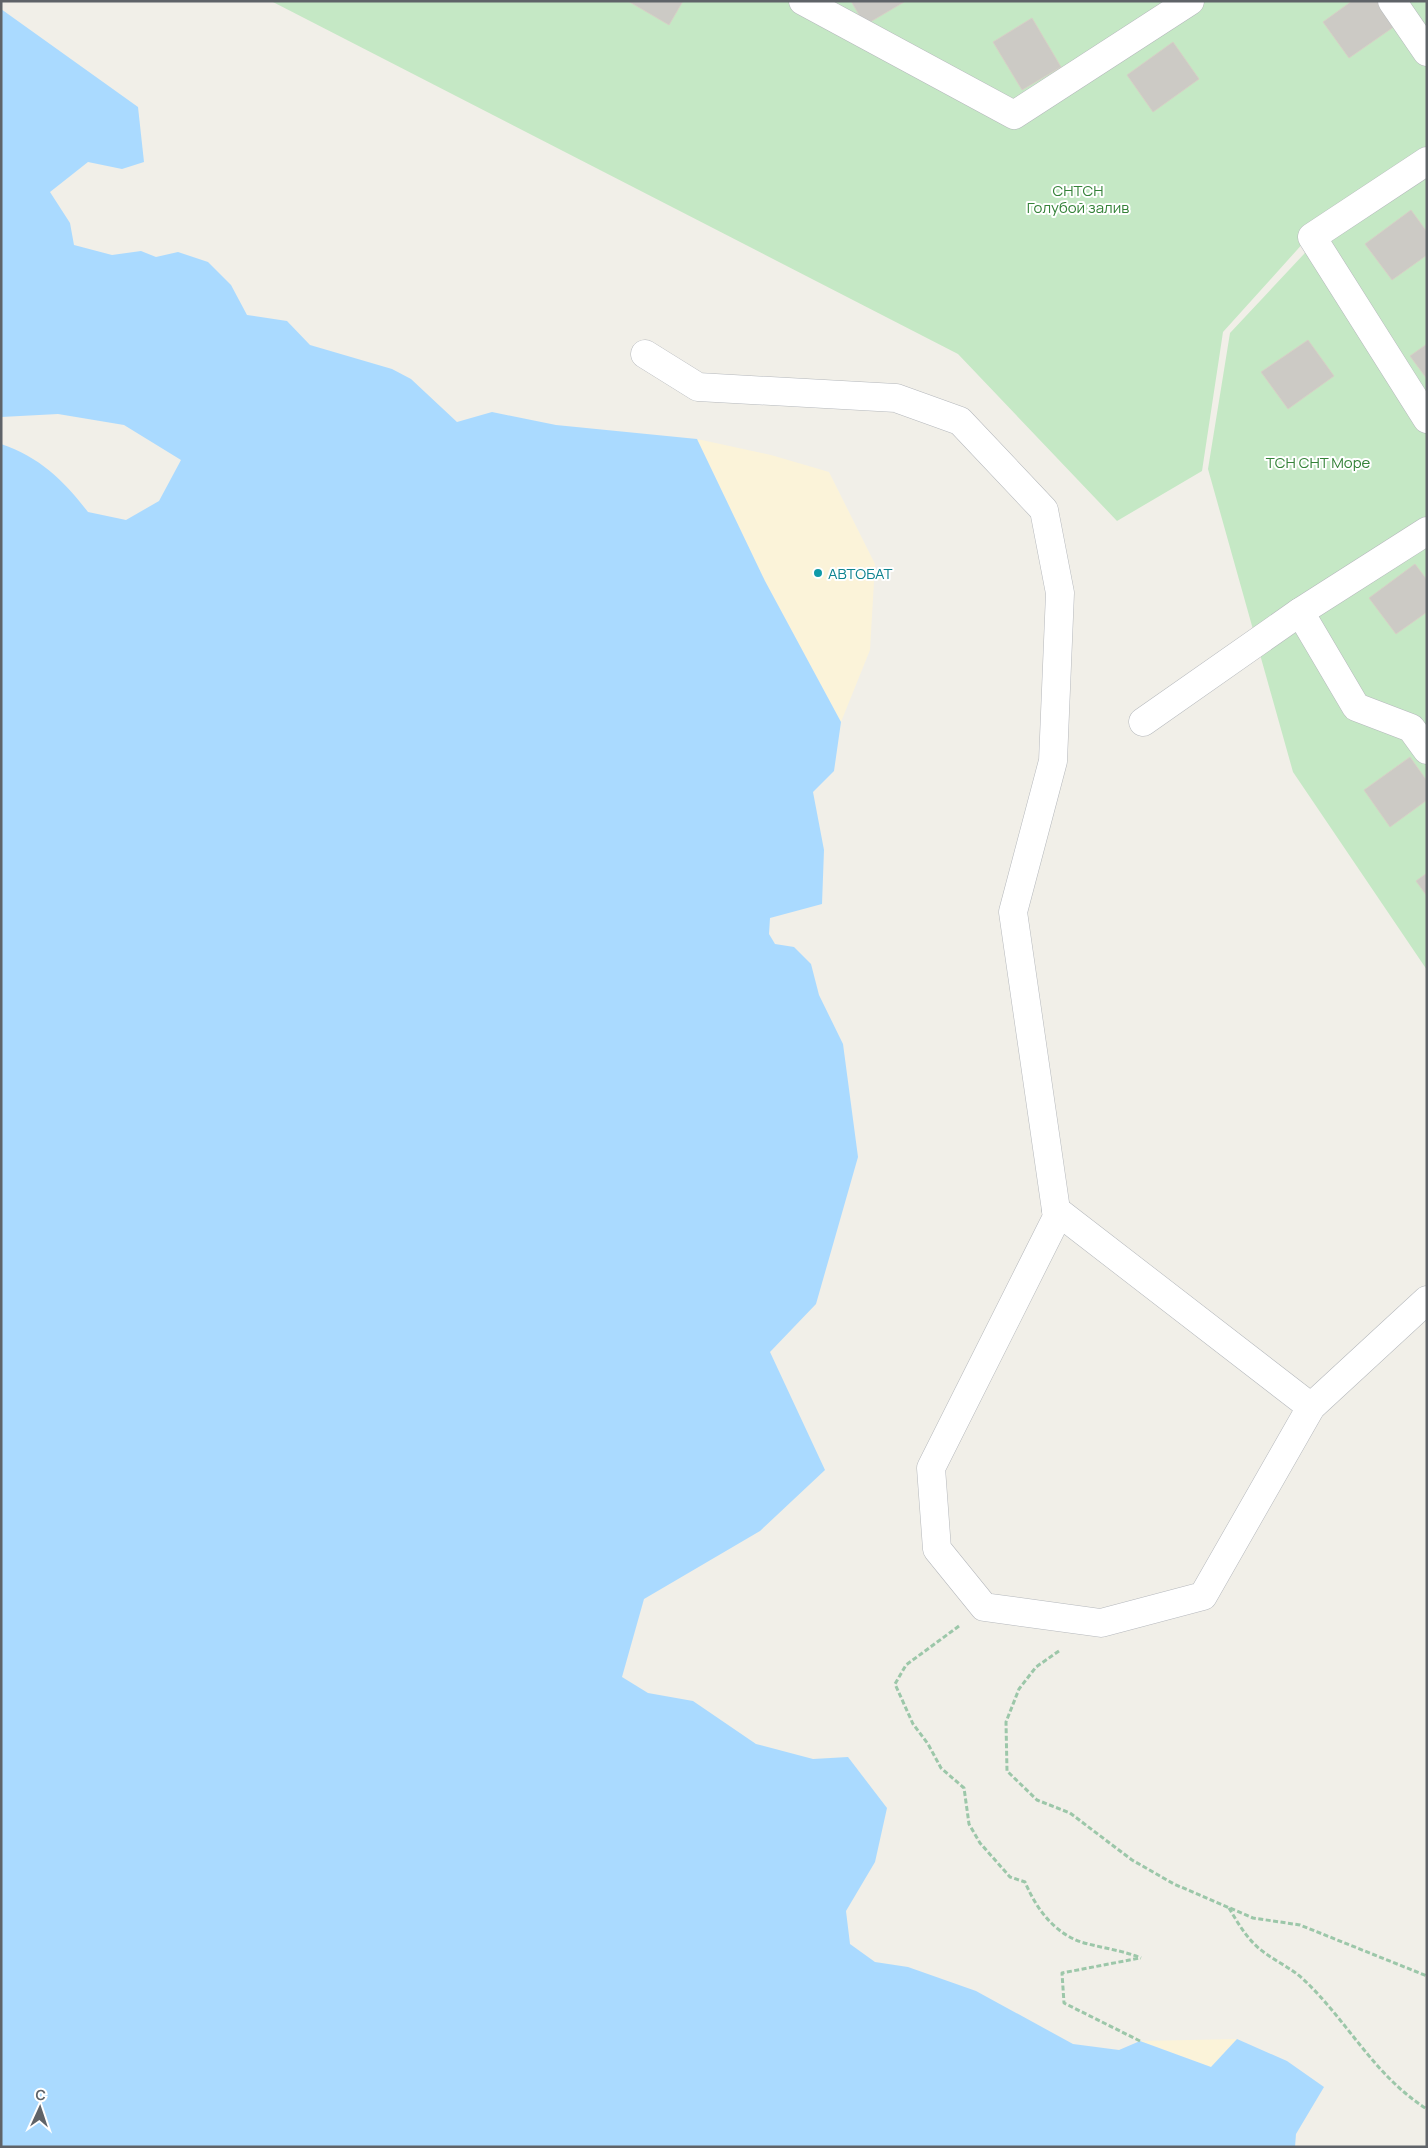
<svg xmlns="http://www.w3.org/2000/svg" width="1428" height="2148" viewBox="0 0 1428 2148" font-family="Manrope,sans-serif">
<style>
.green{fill:#c5e8c5}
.sand{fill:#fbf3d9}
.water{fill:#aadaff}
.building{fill:#cccac5;stroke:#d6d1c6}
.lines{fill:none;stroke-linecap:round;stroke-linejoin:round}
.minor-casing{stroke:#b5b8bc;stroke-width:29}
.path{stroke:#9cc7a9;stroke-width:3;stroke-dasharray:5 2.5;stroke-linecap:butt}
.minor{stroke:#fff;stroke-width:28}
.culture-dot{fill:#0f9aa8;stroke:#fff;stroke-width:2}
.labels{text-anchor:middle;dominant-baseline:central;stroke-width:4;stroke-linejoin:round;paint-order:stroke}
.park-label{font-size:15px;fill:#348238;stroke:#fff}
.culture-label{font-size:15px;fill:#0d838f;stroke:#fff;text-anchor:start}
</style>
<rect width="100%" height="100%" fill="#f1efe8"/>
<g class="green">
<polygon points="271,1 1427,1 1427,149 1324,220 1223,332 1202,471 1117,521 958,354"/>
<polygon points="1427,151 1427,970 1293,772 1208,469 1230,333 1304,254 1330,217"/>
</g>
<g class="sand">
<polygon points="697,439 771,455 829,472 875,564 870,650 841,722 765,581"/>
<polygon points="1237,2039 1211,2067 1140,2041"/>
</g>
<path class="water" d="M1,9L138,107L144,162L122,169L88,162L50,192L70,223L74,245L112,255L141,251L156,257L178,252L208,262L231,285L247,315L287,321L310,345L392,369L411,379L457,422L492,412L556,425L697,439L765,581L841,722L834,771L813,792L824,850L822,904L770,918L769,934L775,944L794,947L811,964L819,995L843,1044L858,1157L816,1304L770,1352L825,1470L760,1531L644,1599L622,1677L648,1693L693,1701L756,1744L813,1759L848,1757L887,1808L875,1862L846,1911L850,1944L875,1962L908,1967L976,1991L1073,2044L1119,2050L1140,2041L1211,2067L1237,2039L1287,2061L1324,2087L1296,2134L1295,2147H1V444C40,457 64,481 88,512L126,520L159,501L181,460L124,425L58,414L1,417Z"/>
<g class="building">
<polygon points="628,1 683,1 669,25"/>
<polygon points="851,1 903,1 904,2 865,25"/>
<polygon points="1352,1 1378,1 1395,26 1349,58 1323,22"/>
<polygon points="1032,18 1061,67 1022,90 993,42"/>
<polygon points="1173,42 1199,79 1153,112 1127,75"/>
<polygon points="1411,210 1427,232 1427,255 1392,280 1365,244"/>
<polygon points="1308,340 1334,376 1288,409 1261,372"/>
<polygon points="1427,344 1427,379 1410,356"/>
<polygon points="1415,564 1427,580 1427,612 1396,634 1369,598"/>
<polygon points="1410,757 1427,781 1427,800 1390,827 1364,790"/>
<polygon points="1427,873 1427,896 1416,881"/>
</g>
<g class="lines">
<defs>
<g id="minor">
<polyline points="803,1 1014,115 1190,1"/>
<polyline points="1392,1 1427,52"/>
<polyline points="1427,161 1312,237 1427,419"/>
<polyline points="645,354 698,387 896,398 960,421 1044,510 1060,593 1053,761 1013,912 1057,1217 931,1468 937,1549 984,1607 1101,1623 1203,1596 1311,1407 1427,1300"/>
<polyline points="1300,612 1356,707 1411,728 1427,750"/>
<polyline points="1143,722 1300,612 1427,531"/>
<polyline points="1056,1210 1311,1407"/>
</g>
</defs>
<use href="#minor" class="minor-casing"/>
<g class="path">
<path d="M959,1626L906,1665L895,1684L913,1724L928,1744L941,1768L964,1788L969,1824L980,1843L1010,1877L1025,1882C1036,1908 1053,1932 1081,1942C1101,1948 1122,1950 1141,1958"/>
<polyline points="1059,1651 1036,1667 1019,1689 1006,1722 1007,1771 1037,1800 1070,1813 1132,1860 1174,1884 1253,1918 1300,1925 1427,1976"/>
<path d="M1229,1908C1239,1925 1249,1942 1265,1953C1277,1962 1291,1968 1303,1979C1347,2020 1375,2077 1427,2109"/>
<polyline points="1140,2041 1064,2003 1062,1973 1140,1958"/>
</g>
<use href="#minor" class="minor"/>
</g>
<circle class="culture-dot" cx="818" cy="573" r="5"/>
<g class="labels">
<g class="park-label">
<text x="1078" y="190">СНТСН<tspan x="1078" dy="17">Голубой залив</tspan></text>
<text x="1318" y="462">ТСН СНТ Море</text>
</g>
<g class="culture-label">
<text x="828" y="573">АВТОБАТ</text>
</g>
</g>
<rect width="1428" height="2148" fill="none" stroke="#5f6368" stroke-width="5"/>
<g transform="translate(40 2108) rotate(3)" stroke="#ffffff" stroke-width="4" paint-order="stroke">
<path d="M0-4L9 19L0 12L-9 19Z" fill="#5f6368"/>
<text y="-8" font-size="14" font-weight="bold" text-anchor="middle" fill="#5f6368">С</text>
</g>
</svg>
